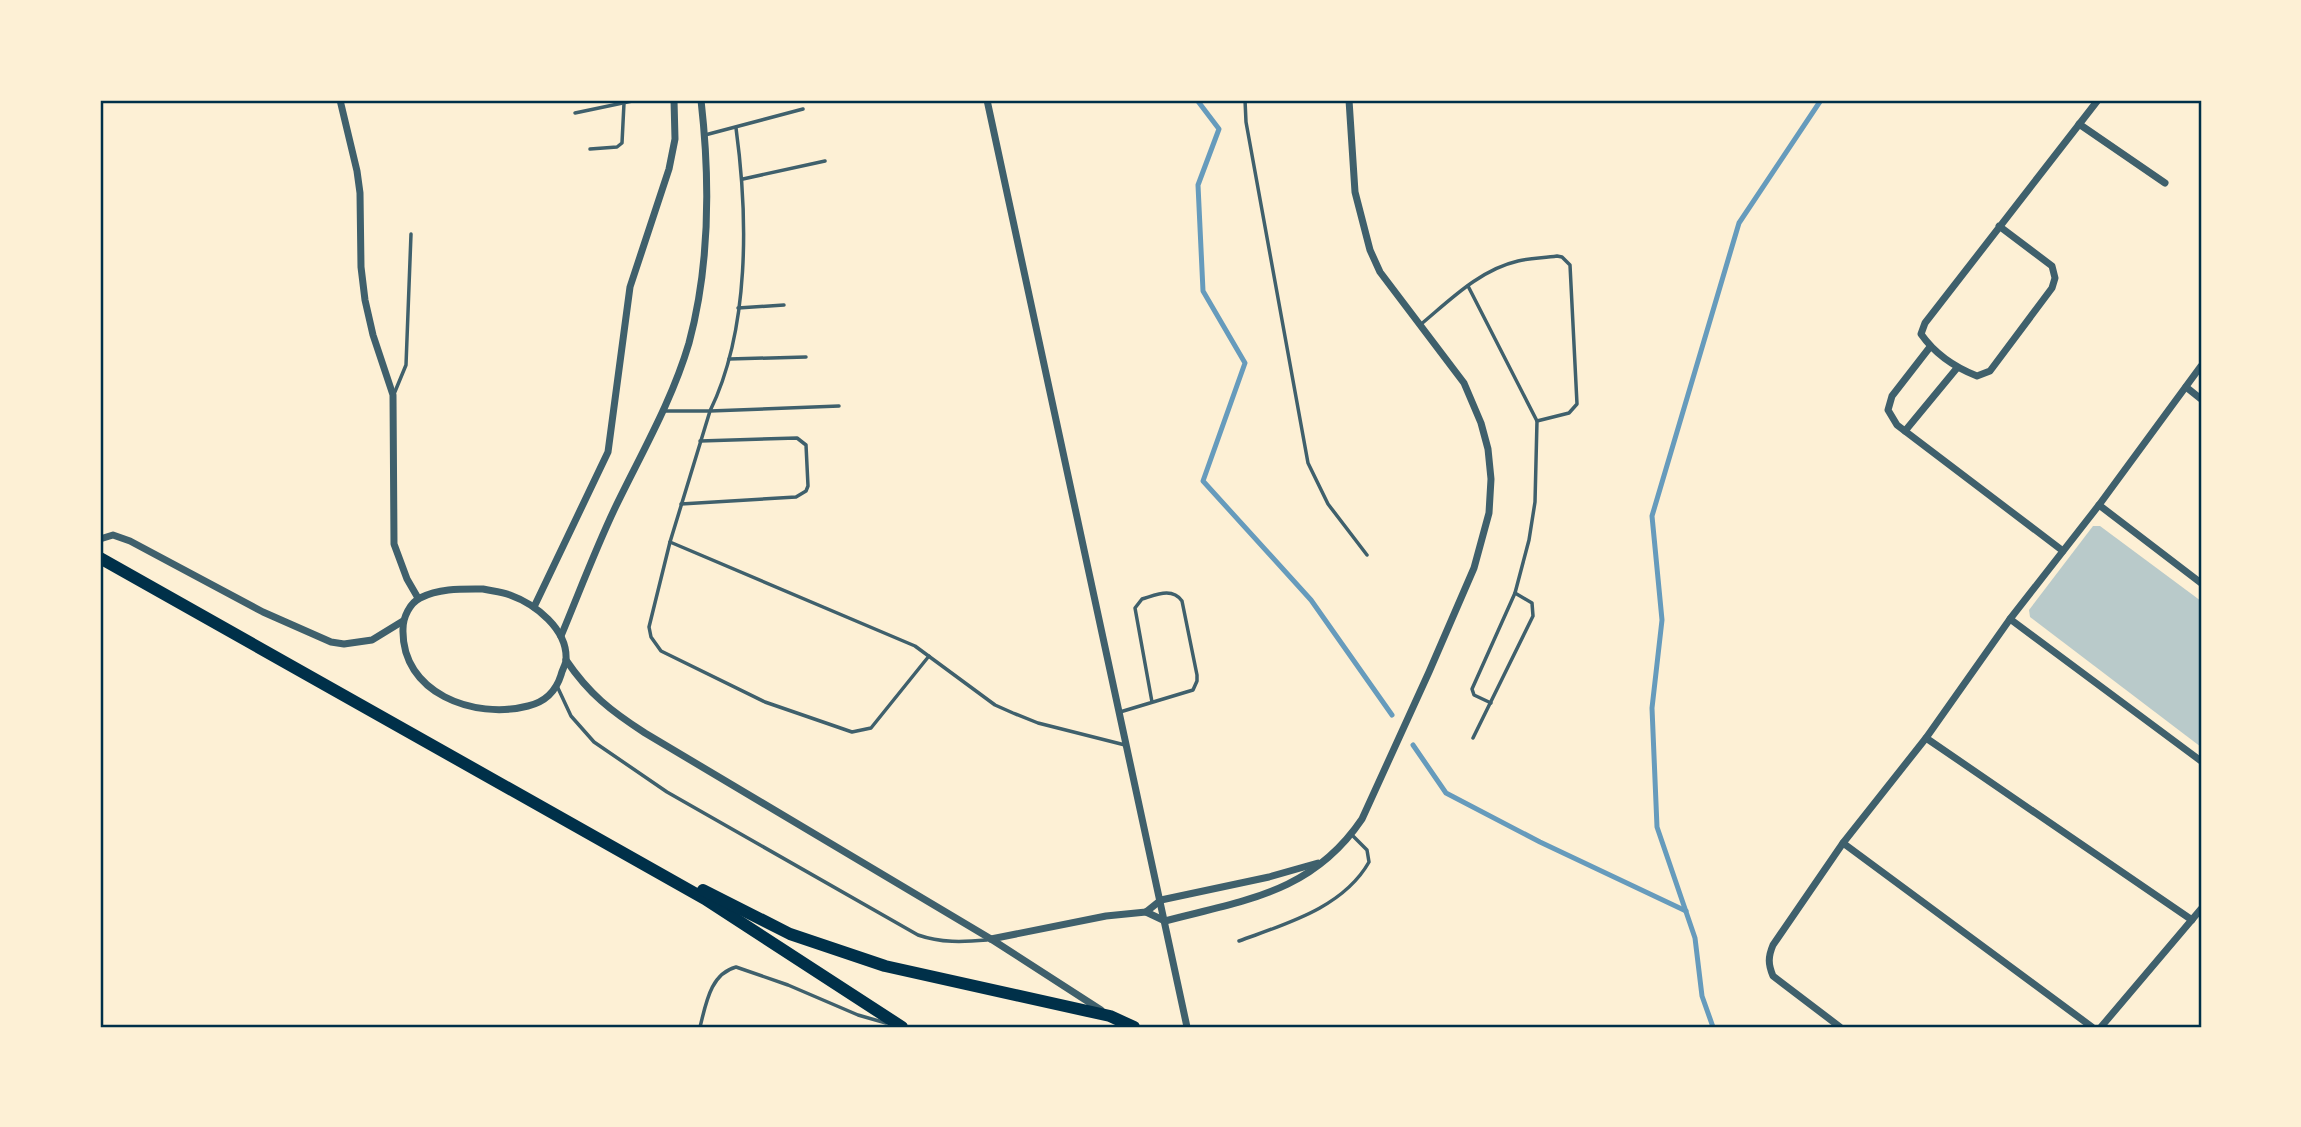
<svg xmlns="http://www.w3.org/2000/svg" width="2301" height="1127" viewBox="0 0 2301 1127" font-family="Poppins,sans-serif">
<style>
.green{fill:#b9caca}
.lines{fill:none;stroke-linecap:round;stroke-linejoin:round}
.stream{stroke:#669bbc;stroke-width:5}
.service{stroke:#3f606c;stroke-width:3.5}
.minor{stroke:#3f606c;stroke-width:7}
.trunk{stroke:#003049;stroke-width:12}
.neatline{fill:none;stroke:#003049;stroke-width:2.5}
</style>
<rect width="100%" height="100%" fill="#fdf0d5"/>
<polygon class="green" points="2093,526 2100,526 2201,601 2201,747 2030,617 2029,610"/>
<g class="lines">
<g class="stream">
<polyline points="1197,100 1219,129 1198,185 1203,291 1245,363 1203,481 1311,600 1392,715"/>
<polyline points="1413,745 1446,793 1540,842 1686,911"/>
<polyline points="1713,1027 1702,996 1695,938 1657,827 1652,708 1662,620 1652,516 1739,223 1821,100"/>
</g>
<g class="service">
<polyline points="1245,100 1246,122 1308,463 1328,504 1367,555"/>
<polyline points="575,113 637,100"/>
<polyline points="705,135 803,109"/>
<polyline points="590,149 617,147 622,143 624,103"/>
<polyline points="743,179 825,161"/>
<polyline points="1468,286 1537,421"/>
<polyline points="738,308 784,305"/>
<path d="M1420,325C1449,301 1479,270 1518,261C1530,258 1544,258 1557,256L1562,257L1570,265L1577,404L1569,413L1537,421L1535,502L1529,540L1515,593L1532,603L1533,616L1473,738"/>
<polyline points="729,359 806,357"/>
<polyline points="394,394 406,365 411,234"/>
<polyline points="839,406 710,411 670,542 649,627 651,637 661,651 765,702 852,732 871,728 929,656"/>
<path d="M664,411H710C750,329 748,216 736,128"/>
<polyline points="681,504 796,497 806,491 808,486 806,445 797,438 700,441"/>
<polyline points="670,542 915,646 995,705 1013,713 1038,723 1125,745"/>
<path d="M557,686L571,716L594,742L667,792L918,935C941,943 963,942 987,940"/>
<polyline points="1491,703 1474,695 1472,689 1515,593"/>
<path d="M1120,712L1193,690L1197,681V675L1182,601C1172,587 1156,595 1142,599L1135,608L1152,702"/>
<path d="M1239,941C1285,924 1343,908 1369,862L1367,850L1351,834"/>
<path d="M700,1027C706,1004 710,974 736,967L788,985L858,1015L886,1023"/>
</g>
<g class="minor">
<polyline points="340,100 357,171 360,193 361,267 365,300 373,335 393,395 394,544 407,579 418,598"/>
<polyline points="987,100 1187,1027"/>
<polyline points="2079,124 2165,183"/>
<path d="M1999,226L2052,266L2055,278L2052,288L1990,371L1977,376C1954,367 1935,354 1921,334L1925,323L2098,100"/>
<polyline points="1930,347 1892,396 1888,410 1897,425 2063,551"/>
<polyline points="2186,387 2201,399"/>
<polyline points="1905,431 1957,368"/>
<polyline points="2099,505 2201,583"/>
<polyline points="100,539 113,535 130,541 263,612 331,642 344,644 372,640 403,621"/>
<path d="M483,589C492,591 502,592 510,595C535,604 568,629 566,660C566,664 562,670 561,675C556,691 545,702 528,706C474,720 401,693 403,629C403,617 410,603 420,598C440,588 462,589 483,589Z"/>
<polyline points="534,607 608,452 630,287 669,169 675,139 674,100"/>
<polyline points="2010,619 2201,761"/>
<path d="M561,636C579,593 595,550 615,508C641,454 672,401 689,343C710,265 710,179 701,100"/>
<path d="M566,660C589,694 611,711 645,733L991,939L1101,1010"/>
<polyline points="1926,738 2192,920"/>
<polyline points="1843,843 2092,1027"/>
<path d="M1146,912L1165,921C1245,900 1312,893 1362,819L1429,672L1474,568L1489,513L1491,479L1488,449L1481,423L1464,383L1380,272L1370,250L1355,192L1349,100"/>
<polyline points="991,939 1106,916 1146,912 1161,900 1269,877 1318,863"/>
<path d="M1840,1027L1773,976C1768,964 1768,957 1773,945L1843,843L1926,738L2010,619L2099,505L2201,366"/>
<polyline points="2101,1027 2201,909"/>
</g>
<g class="trunk">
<polyline points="100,558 705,899 902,1027"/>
<polyline points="703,890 790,934 885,966 1110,1016 1134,1027"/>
</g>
</g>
<rect width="2301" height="1127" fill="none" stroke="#fdf0d5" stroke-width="203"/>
<rect x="102" y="102" width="2098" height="924" class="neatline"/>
</svg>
